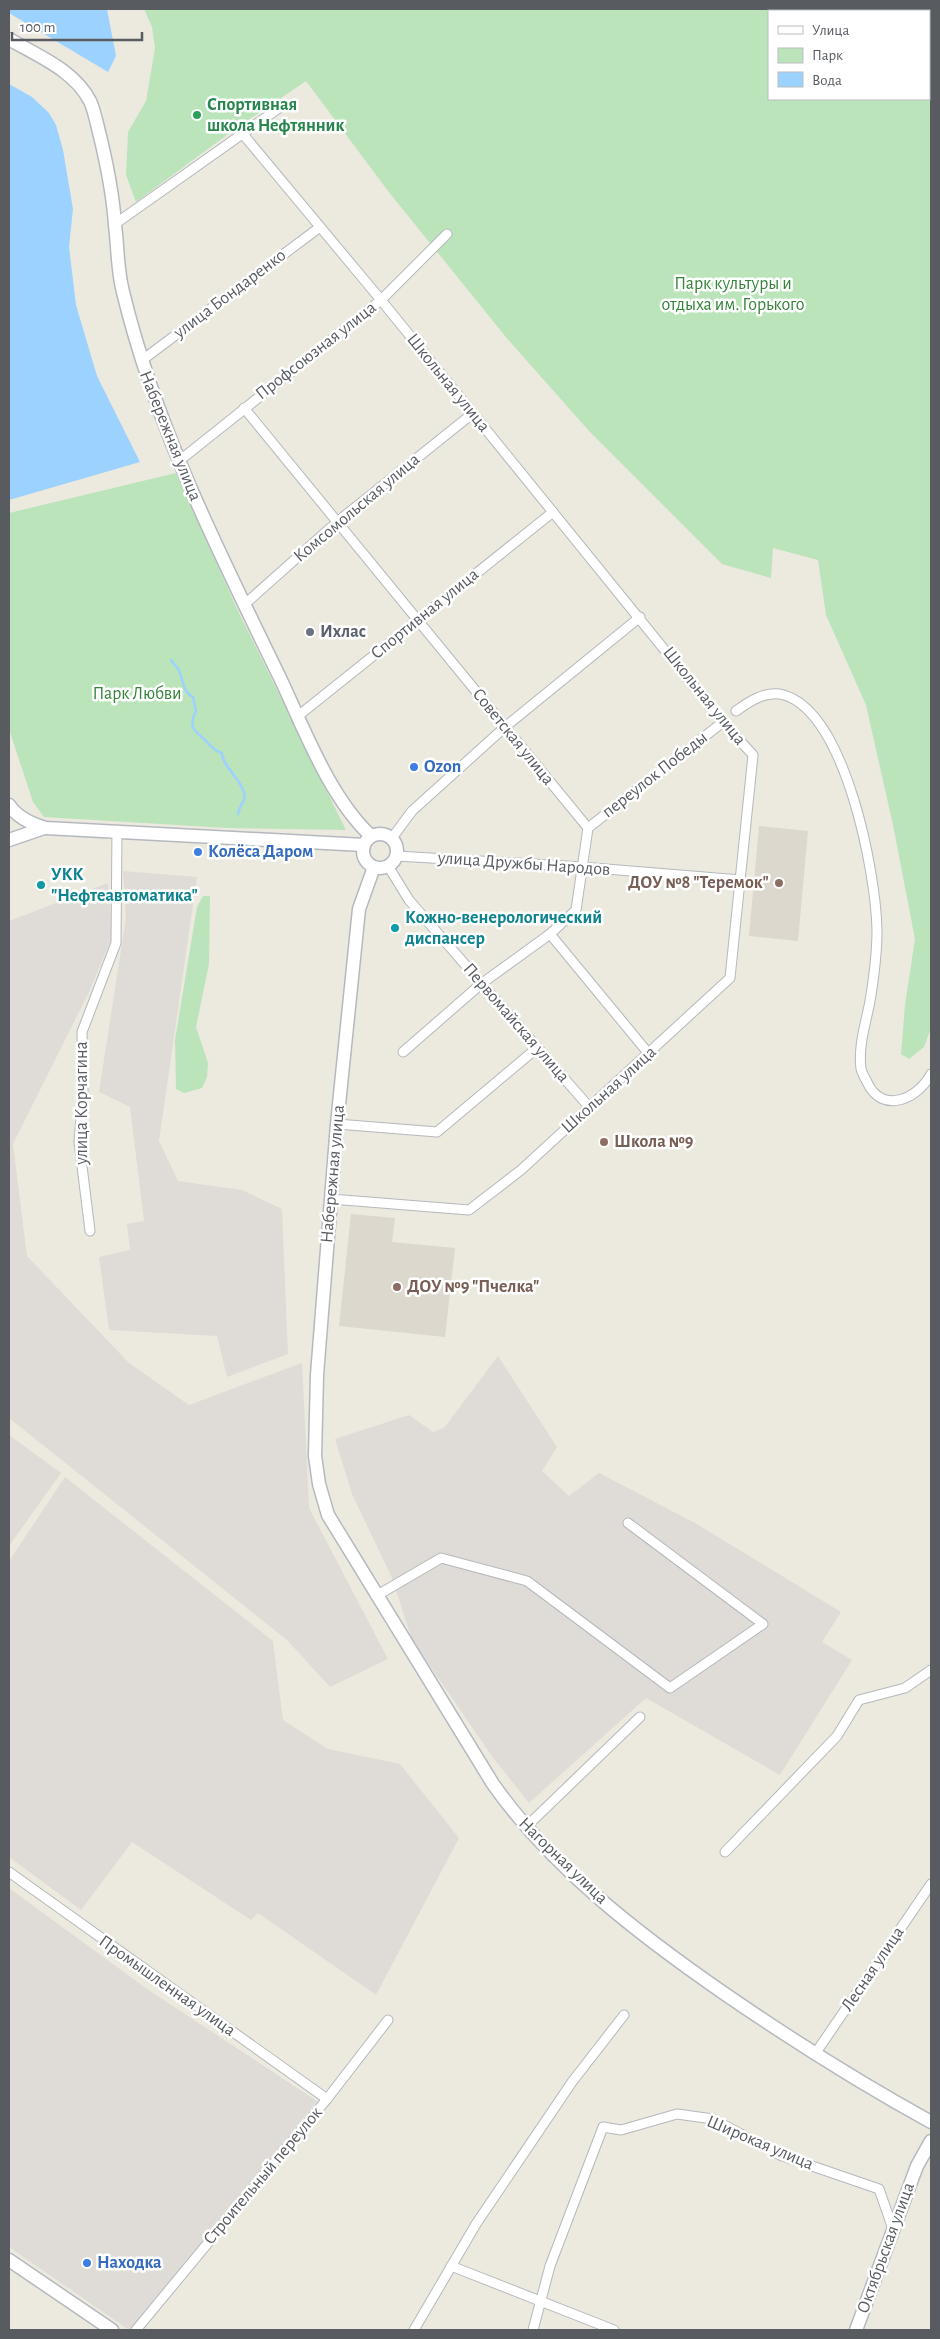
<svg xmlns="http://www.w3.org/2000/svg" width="940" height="2339" viewBox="0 0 940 2339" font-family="'Alegreya Sans',sans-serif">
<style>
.industrial{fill:#dfdcd7}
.education{fill:#dcd8ce}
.green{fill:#bbe4bb;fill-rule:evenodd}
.water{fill:#9cd2ff}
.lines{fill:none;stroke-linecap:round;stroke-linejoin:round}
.stream{stroke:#9cd2ff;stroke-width:2.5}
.street-casing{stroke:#b5b8bc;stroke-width:11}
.secondary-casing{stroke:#b5b9bf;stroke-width:15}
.street{stroke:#fff;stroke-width:9}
.secondary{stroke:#fff;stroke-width:12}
.leisure-dot{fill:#2e9e5b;stroke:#fff;stroke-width:2}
.worship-dot{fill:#6b7280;stroke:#fff;stroke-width:2}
.shop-dot{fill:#3f7fe0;stroke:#fff;stroke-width:2}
.education-dot{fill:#8d6e63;stroke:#fff;stroke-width:2}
.culture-dot{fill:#0f9aa8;stroke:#fff;stroke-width:2}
.labels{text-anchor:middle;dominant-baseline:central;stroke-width:5;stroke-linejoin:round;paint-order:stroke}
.leisure-label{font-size:18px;font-weight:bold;fill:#27864d;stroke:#fff;text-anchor:start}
.park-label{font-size:18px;fill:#348439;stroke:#fff}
.street-label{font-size:18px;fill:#585c61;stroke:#fff}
.worship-label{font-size:18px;font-weight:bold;fill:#5b616d;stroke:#fff;text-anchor:start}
.shop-label{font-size:18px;font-weight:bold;fill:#366cbe;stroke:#fff;text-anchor:start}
.culture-label{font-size:18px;font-weight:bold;fill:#0d838f;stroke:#fff;text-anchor:start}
.education-label{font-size:18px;font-weight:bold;fill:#785e54;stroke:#fff;text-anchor:start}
</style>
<rect width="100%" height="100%" fill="#ece9df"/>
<g class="industrial">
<polygon points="123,871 197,877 159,1141 178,1181 242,1190 282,1209 288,1354 227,1377 217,1336 109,1330 99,1257 130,1250 127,1224 144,1221 130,1107 99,1092 126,918"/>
<polygon points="108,883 112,937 89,992 13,1144 27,1256 129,1363 189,1405 302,1363 309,1508 388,1659 330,1687 287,1640 9,1418 9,921"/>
<polygon points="498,1356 557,1447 542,1471 569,1496 599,1473 695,1523 841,1612 822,1642 852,1660 780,1775 646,1698 529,1803 494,1759 412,1640 392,1578 352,1494 335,1439 409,1415 433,1432 444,1428"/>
<polygon points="9,1435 61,1473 9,1546"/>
<polygon points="65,1477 273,1641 283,1720 328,1749 400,1764 459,1838 376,1995 258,1913 251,1920 132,1842 81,1910 9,1857 9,1561"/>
<polygon points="9,1888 147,1989 317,2101 133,2330 129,2330 9,2247"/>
</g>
<g class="education">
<polygon points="759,826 808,831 798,941 749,936"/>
<polygon points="351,1214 395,1218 392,1242 455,1248 445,1337 339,1326"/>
</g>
<g class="green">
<path d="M144,9H931V1028L924,1047L909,1059L901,1054L905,1005L915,939L893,825L866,705L826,615L818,560L773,548L771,578L722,564L589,431L505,336L388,191L306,81L235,129L136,202L126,175L128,132L146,101L155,48L152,27ZM769,11H929V99H769Z"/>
<polygon points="176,473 239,613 346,830 227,828 44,817 33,802 9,729 9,513"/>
<polygon points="203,896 210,896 209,964 196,1027 208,1063 207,1077 202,1088 184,1093 176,1089 175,1040 197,907"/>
</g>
<g class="water">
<polygon points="9,9 107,9 116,56 108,72 9,13"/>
<polygon points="9,84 32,97 49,113 56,125 63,150 73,209 69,247 76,305 97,376 140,462 9,500"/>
</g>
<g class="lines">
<path class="stream" d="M171,660C173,663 176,666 178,669C184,678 181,691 193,697L196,711C187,729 196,731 206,741C211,746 214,751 222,753C221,766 249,786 244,800C242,804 239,808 238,814"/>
<defs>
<g id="street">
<polyline points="242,133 381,300 723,722 753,755 730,978 521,1170 469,1210 331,1199"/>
<polyline points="115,224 279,108"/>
<polyline points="141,361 320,227"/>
<polyline points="244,408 588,828 576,910 550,934 481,984 403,1052"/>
<polyline points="179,461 381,300 447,234"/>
<polyline points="245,604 337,522 472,414"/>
<path d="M736,711C750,701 766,690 784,695C846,713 876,874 877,930C877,954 874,977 870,1001C866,1023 858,1045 861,1069C862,1073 865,1078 867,1082C882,1115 918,1099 931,1074"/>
<polyline points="298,716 553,512"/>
<polyline points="588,828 723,722"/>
<polyline points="392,838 412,811 505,727 640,617"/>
<polyline points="397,856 582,867 741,880"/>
<polyline points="388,866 409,900 590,1108"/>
<polyline points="550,934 649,1054"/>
<polyline points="337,1124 437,1132 537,1048"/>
<polyline points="90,1231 79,1142 83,1092 82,1032 116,943 117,831"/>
<polyline points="376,1596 441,1558 527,1581 670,1688 763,1624 628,1523"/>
<polyline points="526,1827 640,1717"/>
<polyline points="725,1852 837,1736 859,1700 905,1688 931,1670"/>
<polyline points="9,1872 327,2099"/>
<polyline points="815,2054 931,1884"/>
<polyline points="451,2266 614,2330"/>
<polyline points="136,2330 327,2099 388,2020"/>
<polyline points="414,2330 476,2224 572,2082 624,2015"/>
<polyline points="533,2330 550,2266 603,2127 621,2130 677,2114 713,2119 780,2155 879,2189 893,2229"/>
</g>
<g id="secondary">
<path d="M9,39C38,56 74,70 90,101C95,112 97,125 100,136C107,165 113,195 115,225C118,248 117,269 123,292C156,429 220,554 281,680C305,731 330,798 371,836"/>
<path d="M9,805C18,818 31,824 46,828L364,845"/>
<circle cx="380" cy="851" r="17"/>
<polyline points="9,840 44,828"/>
<path d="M374,867L359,909L337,1124L317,1375L315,1456L319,1484L328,1515L493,1784C552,1868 641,1936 725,1994C792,2040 860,2083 931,2122"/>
<polyline points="9,2260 112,2330"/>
<polyline points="856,2330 917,2166 931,2141"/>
</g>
</defs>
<use href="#street" class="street-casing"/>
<use href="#secondary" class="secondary-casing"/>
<use href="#street" class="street"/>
<use href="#secondary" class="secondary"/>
</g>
<circle class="leisure-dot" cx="197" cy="115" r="5"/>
<circle class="worship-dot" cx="310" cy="632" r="5"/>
<g class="shop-dot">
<circle cx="414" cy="767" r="5"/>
<circle cx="198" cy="852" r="5"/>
<circle cx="87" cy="2263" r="5"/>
</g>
<g class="education-dot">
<circle cx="779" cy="883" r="5"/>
<circle cx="604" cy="1142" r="5"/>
<circle cx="397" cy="1287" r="5"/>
</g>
<g class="culture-dot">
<circle cx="41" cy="885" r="5"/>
<circle cx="395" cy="928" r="5"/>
</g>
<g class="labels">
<g class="leisure-label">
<text x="207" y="105">Спортивная<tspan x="207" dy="21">школа Нефтянник</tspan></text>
</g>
<g class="park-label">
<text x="733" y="284">Парк культуры и<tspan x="733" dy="21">отдыха им. Горького</tspan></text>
<text x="137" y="694">Парк Любви</text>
</g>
<g class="street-label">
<text transform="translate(230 294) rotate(-37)">улица Бондаренко</text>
<text transform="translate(316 351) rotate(-38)">Профсоюзная улица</text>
<text transform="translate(448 383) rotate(51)">Школьная улица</text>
<text transform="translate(170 436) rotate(68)">Набережная улица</text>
<text transform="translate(357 508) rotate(-40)">Комсомольская улица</text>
<text transform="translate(425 614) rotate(-39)">Спортивная улица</text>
<text transform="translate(704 696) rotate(51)">Школьная улица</text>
<text transform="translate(513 737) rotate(51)">Советская улица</text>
<text transform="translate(655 775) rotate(-38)">переулок Победы</text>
<text transform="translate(524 864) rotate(4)">улица Дружбы Народов</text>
<text transform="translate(516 1023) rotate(49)">Первомайская улица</text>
<text transform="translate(609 1090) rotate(-42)">Школьная улица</text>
<text transform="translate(82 1103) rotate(-90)">улица Корчагина</text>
<text transform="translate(333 1174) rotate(-85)">Набережная улица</text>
<text transform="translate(563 1861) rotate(44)">Нагорная улица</text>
<text transform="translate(873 1969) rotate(-56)">Лесная улица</text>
<text transform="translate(167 1986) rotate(35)">Промышленная улица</text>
<text transform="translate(760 2143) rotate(23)">Широкая улица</text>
<text transform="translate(263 2176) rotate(-50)">Строительный переулок</text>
<text transform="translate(886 2248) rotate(-70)">Октябрьская улица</text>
</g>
<g class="worship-label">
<text x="320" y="632">Ихлас</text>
</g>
<g class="shop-label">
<text x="424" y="767">Ozon</text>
<text x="208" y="852">Колёса Даром</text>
<text x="97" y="2263">Находка</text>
</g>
<g class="culture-label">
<text x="51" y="875">УКК<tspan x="51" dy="21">"Нефтеавтоматика"</tspan></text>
<text x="405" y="918">Кожно-венерологический<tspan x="405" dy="21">диспансер</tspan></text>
</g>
<g class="education-label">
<text x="769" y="883" text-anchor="end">ДОУ №8 "Теремок"</text>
<text x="614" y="1142">Школа №9</text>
<text x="407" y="1287">ДОУ №9 "Пчелка"</text>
</g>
</g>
<rect width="940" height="2339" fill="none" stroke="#585c61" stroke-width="20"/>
<rect x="768" y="10" width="162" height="90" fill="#ffffff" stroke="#bcbec0"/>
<rect x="778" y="26" width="25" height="8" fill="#ffffff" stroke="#bcbec0"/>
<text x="812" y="35" font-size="15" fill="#585c61">Улица</text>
<rect x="778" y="48" width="25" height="15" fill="#bbe4bb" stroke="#bcbec0"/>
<text x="812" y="60" font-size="15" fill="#585c61">Парк</text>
<rect x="778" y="72" width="25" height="15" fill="#9cd2ff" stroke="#bcbec0"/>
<text x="812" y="85" font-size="15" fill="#585c61">Вода</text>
<path d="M12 32v8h130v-8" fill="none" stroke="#585c61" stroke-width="2.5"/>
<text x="20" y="32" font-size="15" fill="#585c61" stroke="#ffffff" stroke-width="4" paint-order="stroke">100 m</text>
</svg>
